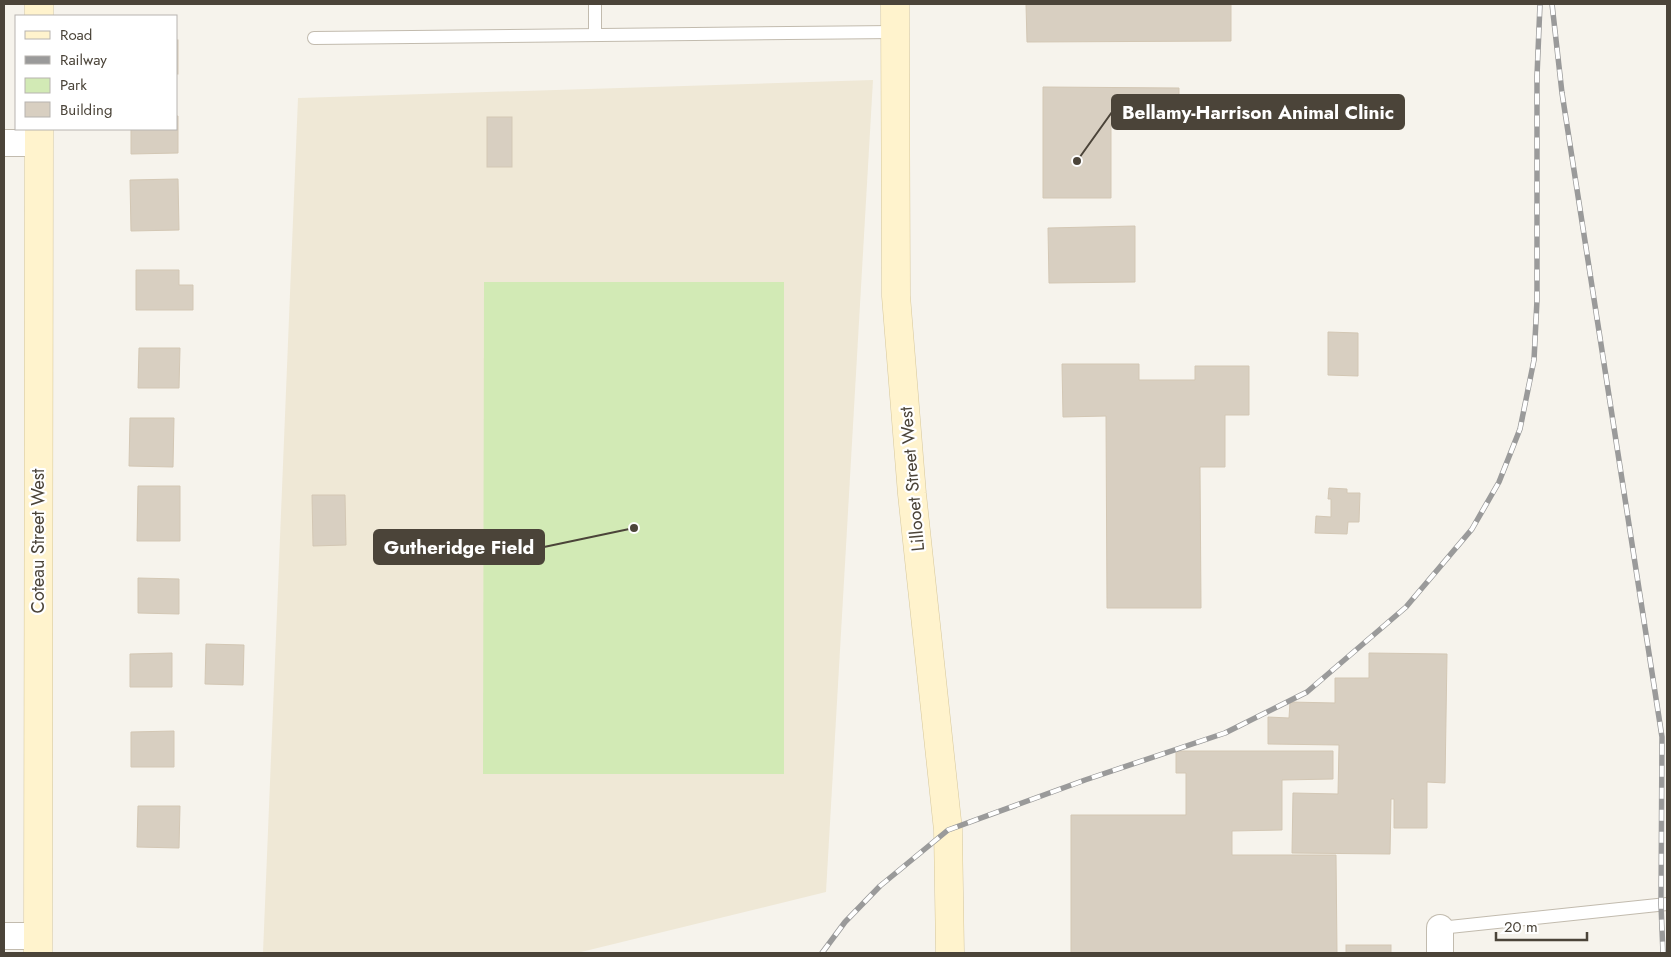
<svg xmlns="http://www.w3.org/2000/svg" width="1671" height="957" viewBox="0 0 1671 957" font-family="Jost,sans-serif">
<style>
.education{fill:#efe8d6}
.green{fill:#d2eab5}
.building{fill:#d8cfc1;stroke:#d3c7b4}
.lines{fill:none;stroke-linecap:round;stroke-linejoin:round}
.lane-casing{stroke:#c2bbae;stroke-width:14}
.street-casing{stroke:#c2bbae;stroke-width:28}
.secondary-casing{stroke:#d6c79b;stroke-width:29}
.lane{stroke:#fff;stroke-width:12}
.street{stroke:#fff;stroke-width:26}
.secondary{stroke:#fff3cd;stroke-width:28}
.rail-casing{stroke:#9a9a9a;stroke-width:5.5}
.rail{stroke:#fff;stroke-width:4;stroke-dasharray:11;stroke-linecap:butt}
.labels{text-anchor:middle;dominant-baseline:central;stroke-width:4.5;stroke-linejoin:round;paint-order:stroke}
.street-label{font-size:18px;fill:#4b4439;stroke:#fff}
.leader{fill:none;stroke:#4b4439;stroke-width:2}
.callout-dot{fill:#4b4439;stroke:#fff;stroke-width:2}
.callout{fill:#4b4439;stroke:#4b4439;stroke-width:2}
.callout-label{font-size:19px;text-anchor:middle;font-weight:bold;fill:#fff}
</style>
<rect width="100%" height="100%" fill="#f6f3ec"/>
<polygon class="education" points="873,80 826,892 577,953 263,953 298,98"/>
<polygon class="green" points="484,282 784,282 784,774 483,774"/>
<g class="building">
<polygon points="1026,4 1231,4 1231,41 1027,42"/>
<rect x="176" y="40" width="2" height="34"/>
<polygon points="1043,87 1179,88 1179,124 1111,124 1111,198 1043,198"/>
<polygon points="176,116 178,116 178,153 131,154 131,129 176,129"/>
<rect x="487" y="117" width="25" height="50"/>
<polygon points="178,179 179,230 131,231 130,180"/>
<polygon points="1135,226 1135,282 1049,283 1048,228"/>
<polygon points="136,270 179,270 179,285 193,285 193,310 136,310"/>
<polygon points="1328,332 1358,333 1358,376 1328,375"/>
<polygon points="139,348 180,348 179,388 138,388"/>
<polygon points="1062,364 1139,364 1139,380 1195,380 1195,366 1249,366 1249,415 1225,415 1225,467 1200,467 1201,608 1107,608 1106,416 1063,417"/>
<polygon points="130,418 174,418 173,467 129,466"/>
<polygon points="138,486 180,486 180,541 137,541"/>
<polygon points="1329,488 1347,489 1347,493 1360,493 1359,522 1348,522 1347,534 1315,533 1316,516 1331,517 1331,499 1328,499"/>
<polygon points="312,495 345,495 346,545 313,546"/>
<polygon points="138,578 179,579 179,614 138,613"/>
<polygon points="206,644 244,645 243,685 205,684"/>
<polygon points="172,653 172,687 130,687 130,654"/>
<polygon points="1369,653 1447,654 1445,783 1427,782 1427,828 1394,828 1394,799 1391,799 1390,854 1292,853 1293,793 1338,794 1339,745 1268,744 1268,717 1289,718 1290,702 1335,703 1335,678 1369,678"/>
<polygon points="174,731 174,767 131,767 131,732"/>
<polygon points="1176,751 1333,751 1333,779 1282,780 1282,830 1232,831 1232,855 1336,855 1337,953 1071,953 1071,815 1186,815 1186,773 1176,773"/>
<polygon points="138,806 180,806 179,848 137,847"/>
<rect x="1346" y="945" width="45" height="8"/>
</g>
<g class="lines">
<defs>
<g id="lane">
<polyline points="595,35 595,4"/>
<polyline points="314,38 895,32"/>
<polyline points="1440,928 1667,904"/>
</g>
<g id="street">
<polyline points="4,143 39,143"/>
<polyline points="4,936 38,936"/>
<polyline points="1440,953 1440,928"/>
</g>
<g id="secondary">
<polyline points="895,4 896,296 912,494 948,830 950,953"/>
<polyline points="39,16 39,4"/>
<polyline points="38,953 39,129"/>
</g>
</defs>
<use href="#lane" class="lane-casing"/>
<use href="#street" class="street-casing"/>
<use href="#secondary" class="secondary-casing"/>
<use href="#lane" class="lane"/>
<use href="#street" class="street"/>
<use href="#secondary" class="secondary"/>
<defs>
<g id="rail">
<polyline points="1552,4 1562,93 1662,737 1661,905 1663,953"/>
<polyline points="822,953 845,922 880,886 948,830 1085,780 1225,733 1307,692 1406,607 1472,529 1499,482 1520,429 1534,360 1537,300 1537,76 1540,4"/>
</g>
</defs>
<use href="#rail" class="rail-casing"/>
<use href="#rail" class="rail"/>
</g>
<g class="labels">
<g class="street-label">
<text transform="translate(912 479) rotate(-95)">Lillooet Street West</text>
<text transform="translate(38 541) rotate(-90)">Coteau Street West</text>
</g>
</g>
<path class="leader" d="M1077 161L1112 112M634 528L544 547"/>
<g class="callout-dot">
<circle cx="1077" cy="161" r="5"/>
<circle cx="634" cy="528" r="5"/>
</g>
<g class="callout">
<rect x="1112" y="95" width="292" height="34" rx="5"/>
<rect x="374" y="530" width="170" height="34" rx="5"/>
</g>
<g class="callout-label">
<text x="1258" y="119">Bellamy-Harrison Animal Clinic</text>
<text x="459" y="554">Gutheridge Field</text>
</g>
<rect width="1671" height="957" fill="none" stroke="#4b4439" stroke-width="10"/>
<rect x="15" y="15" width="162" height="115" fill="#ffffff" stroke="#b7b4b0"/>
<rect x="25" y="31" width="25" height="8" fill="#fff3cd" stroke="#b7b4b0"/>
<text x="60" y="40" font-size="15" fill="#4b4439">Road</text>
<rect x="25" y="56" width="25" height="8" fill="#9a9a9a" stroke="#b7b4b0"/>
<text x="60" y="65" font-size="15" fill="#4b4439">Railway</text>
<rect x="25" y="78" width="25" height="15" fill="#d2eab5" stroke="#b7b4b0"/>
<text x="60" y="90" font-size="15" fill="#4b4439">Park</text>
<rect x="25" y="102" width="25" height="15" fill="#d8cfc1" stroke="#b7b4b0"/>
<text x="60" y="115" font-size="15" fill="#4b4439">Building</text>
<path d="M1496 932v8h91v-8" fill="none" stroke="#4b4439" stroke-width="2.5"/>
<text x="1504" y="932" font-size="15" fill="#4b4439" stroke="#ffffff" stroke-width="4" paint-order="stroke">20 m</text>
</svg>
